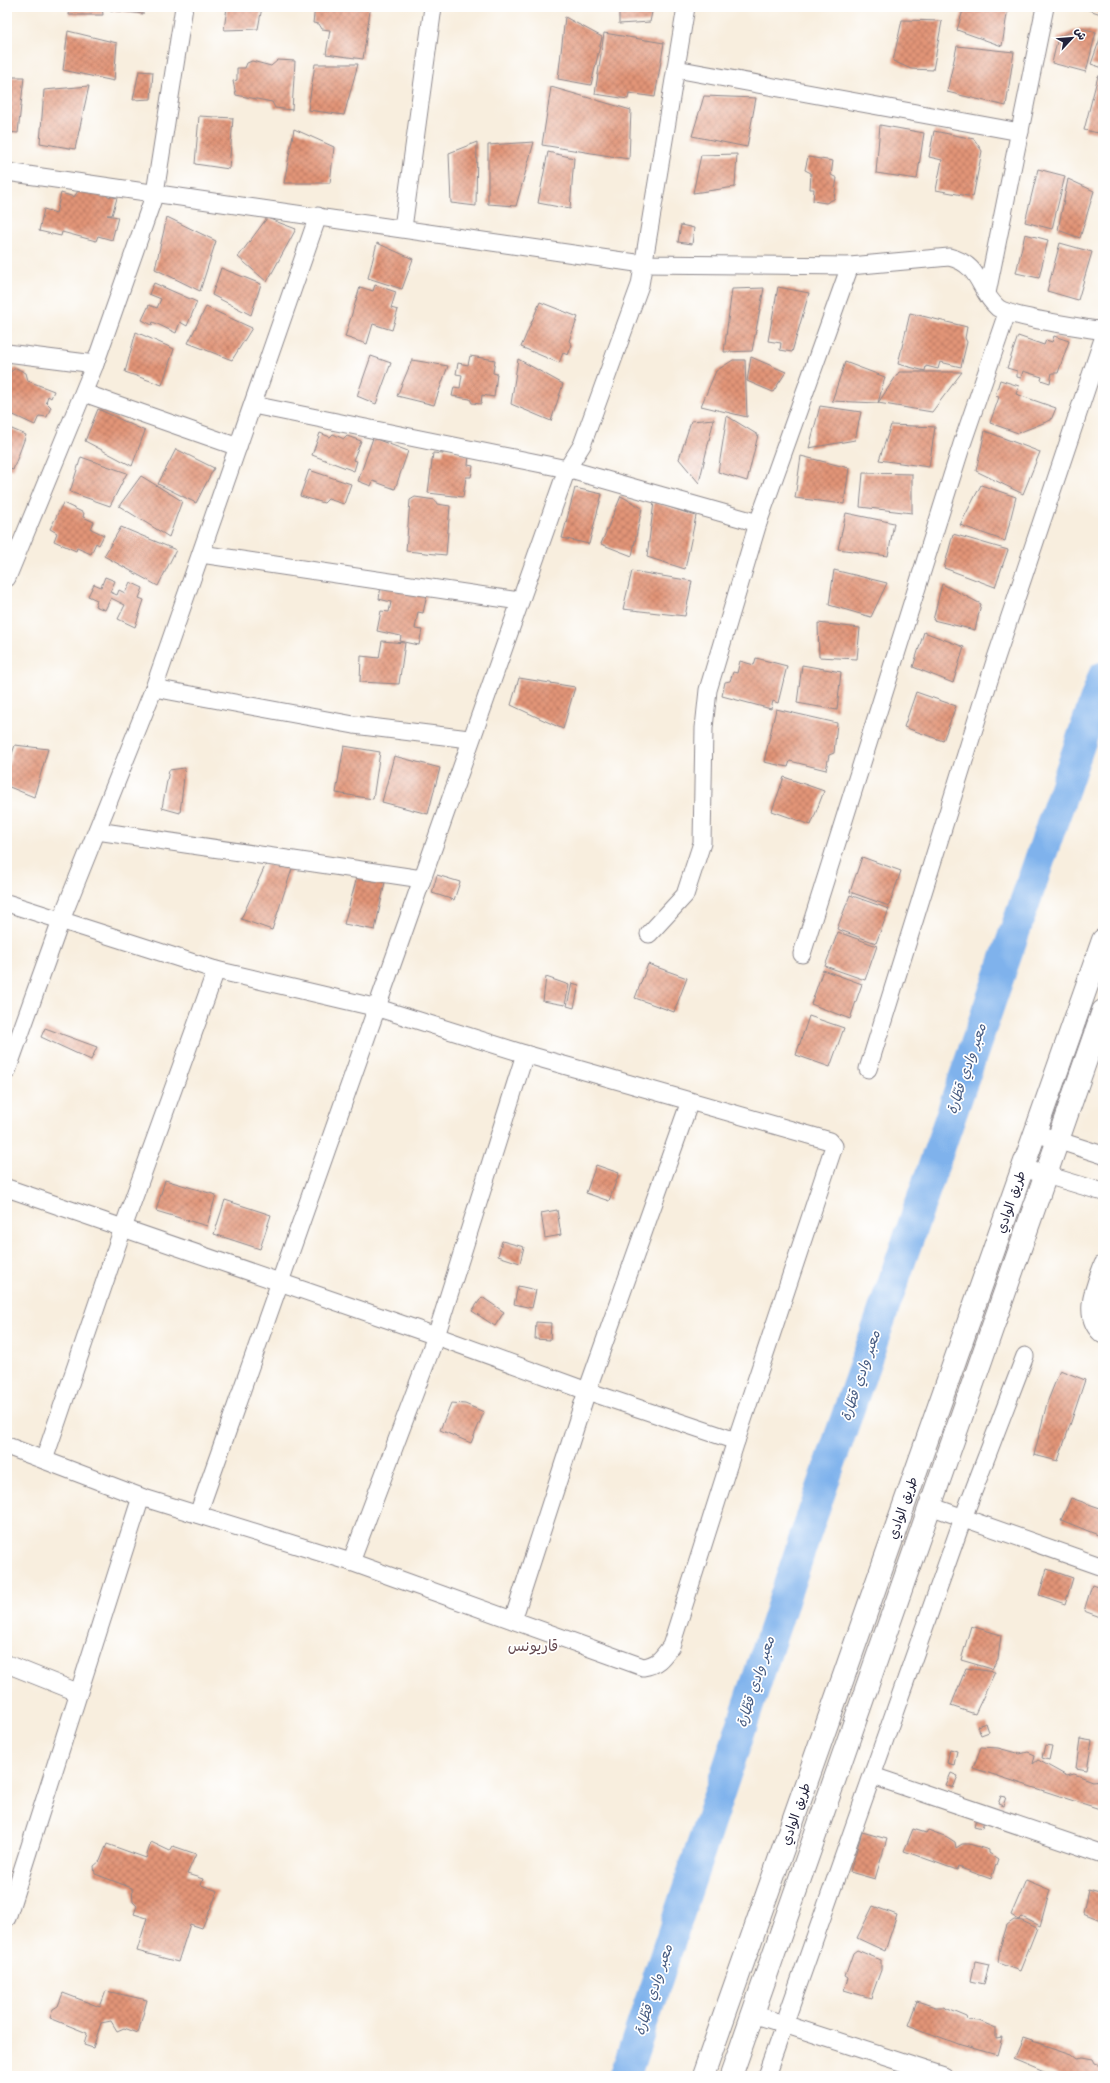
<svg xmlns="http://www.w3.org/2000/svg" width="1110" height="2083" viewBox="0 0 1110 2083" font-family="'Architects Daughter','Playpen Sans Arabic',sans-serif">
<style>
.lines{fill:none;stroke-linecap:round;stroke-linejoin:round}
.river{stroke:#7fb2ec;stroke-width:31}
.building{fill:url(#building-cross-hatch)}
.minor-casing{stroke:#8d888c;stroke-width:19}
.major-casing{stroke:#8d888c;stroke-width:24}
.minor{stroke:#fff;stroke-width:17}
.major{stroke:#fff;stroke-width:22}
.labels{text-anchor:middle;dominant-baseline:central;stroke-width:3.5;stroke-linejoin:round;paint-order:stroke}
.street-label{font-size:13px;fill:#22223b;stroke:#fff}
.water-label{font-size:14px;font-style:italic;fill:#475c82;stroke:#fff}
.quarter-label{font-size:15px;fill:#654a50;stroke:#fff}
</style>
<defs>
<pattern id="building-cross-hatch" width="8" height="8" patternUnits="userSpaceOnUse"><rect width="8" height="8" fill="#e29477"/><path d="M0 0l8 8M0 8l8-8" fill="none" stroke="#b77863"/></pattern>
</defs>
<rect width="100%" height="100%" fill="#fff"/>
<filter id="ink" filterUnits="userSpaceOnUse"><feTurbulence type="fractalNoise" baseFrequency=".025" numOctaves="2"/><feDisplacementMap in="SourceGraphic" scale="8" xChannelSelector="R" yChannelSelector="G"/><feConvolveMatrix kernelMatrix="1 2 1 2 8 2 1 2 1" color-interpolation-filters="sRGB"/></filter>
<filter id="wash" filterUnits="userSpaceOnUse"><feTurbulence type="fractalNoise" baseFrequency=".012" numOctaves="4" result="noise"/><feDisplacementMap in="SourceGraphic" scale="16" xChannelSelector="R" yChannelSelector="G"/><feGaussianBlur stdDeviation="0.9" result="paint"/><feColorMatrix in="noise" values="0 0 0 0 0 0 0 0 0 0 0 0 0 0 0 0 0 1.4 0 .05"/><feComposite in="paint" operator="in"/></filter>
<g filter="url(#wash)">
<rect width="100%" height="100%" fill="#f8eede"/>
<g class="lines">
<polyline class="river" points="625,2076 803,1542 1103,677"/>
</g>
<g id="blocks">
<g class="building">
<polygon points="70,7 102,7 103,15 69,15"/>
<polygon points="111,7 144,7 143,14 110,10"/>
<polygon points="227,7 262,7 258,29 224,30"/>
<polygon points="315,7 368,7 370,11 363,59 326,54 330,30 322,29 319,24 313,23"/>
<polygon points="619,7 653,7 650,22 619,24"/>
<polygon points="964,7 1008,8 1002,46 957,30"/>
<polygon points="1080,7 1103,7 1103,8 1101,14"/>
<polygon points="565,17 602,37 591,85 558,79"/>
<polygon points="902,20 942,21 933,70 911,69 893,61"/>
<polygon points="1081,28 1096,32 1086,72 1052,63 1058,37"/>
<polygon points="1103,30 1103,68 1091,64"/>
<polygon points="68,31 117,43 114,81 63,70"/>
<polygon points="604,33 664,43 655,97 629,93 628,99 595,94"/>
<polygon points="957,46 1014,52 1006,106 947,92"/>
<polygon points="278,60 295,61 292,110 275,108 272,102 236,95 233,81 237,80 237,68 245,68 247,63 252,61 271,66"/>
<polygon points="315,64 358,64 344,115 308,110"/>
<polygon points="139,71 153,72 151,99 133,100"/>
<polygon points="1098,76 1103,77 1103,134 1084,130"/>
<polygon points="7,77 24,77 18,133 7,132"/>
<polygon points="89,86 75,149 40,143 44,90"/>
<polygon points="551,87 631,110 629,159 542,145"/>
<polygon points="704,96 756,98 747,147 692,136"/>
<polygon points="199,116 233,118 229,169 195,164"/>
<polygon points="880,125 924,133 917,179 876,173"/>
<polygon points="294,129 334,147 330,183 284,183"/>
<polygon points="934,131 974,139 982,151 973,197 936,190 942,160 929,157"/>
<polygon points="477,142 476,206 451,203 449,153"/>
<polygon points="534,142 516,206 488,204 488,145"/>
<polygon points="548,152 574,158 570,209 538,203"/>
<polygon points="737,154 735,187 693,193 701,155"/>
<polygon points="808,157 833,161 831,175 837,178 834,199 826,203 813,201 814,189 810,189 811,173 805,170"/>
<polygon points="1038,169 1065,176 1052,229 1025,222"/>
<polygon points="1068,179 1094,191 1080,238 1058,230"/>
<polygon points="80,188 117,198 112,215 107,215 118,217 112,240 98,236 96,241 62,232 61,236 39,231 44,209 56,213 61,193 74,197"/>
<polygon points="167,217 216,241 200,291 155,269"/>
<polygon points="267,218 296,229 267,282 238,257"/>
<polygon points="681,225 694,228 692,244 678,242"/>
<polygon points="1025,234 1048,240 1039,278 1016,273"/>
<polygon points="377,243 413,259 402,289 368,278"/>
<polygon points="1060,243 1092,252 1078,300 1047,291"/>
<polygon points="221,268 261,284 251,315 212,295"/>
<polygon points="154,283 197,302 187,326 180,322 176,333 153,322 152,325 142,320 149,305 157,308 161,299 149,294"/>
<polygon points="375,285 396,292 391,308 398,310 392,330 373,324 367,344 345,337 360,287 373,291"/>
<polygon points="778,287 809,293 792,352 780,350 781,343 768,341"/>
<polygon points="764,288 752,351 724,352 732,289"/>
<polygon points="540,302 578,317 569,341 572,345 568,355 563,353 559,363 521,347"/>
<polygon points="206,307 252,328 232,360 188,343"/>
<polygon points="910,313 967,327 965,338 967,342 961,367 940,362 938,369 926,366 925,371 898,364"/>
<polygon points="136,332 174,349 162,385 125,372"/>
<polygon points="1018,336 1044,345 1046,340 1052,342 1054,336 1069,341 1058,373 1052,373 1050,383 1041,380 1042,377 1023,371 1021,378 1017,377 1017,371 1007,368"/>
<polygon points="371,356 391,363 376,404 357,396"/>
<polygon points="470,356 495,360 493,373 497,374 494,397 482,395 481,404 472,403 470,399 452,396 454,387 460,388 462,375 456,374 458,363 468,365"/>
<polygon points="751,357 786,372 773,392 747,381"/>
<polygon points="518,359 563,384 551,421 511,404"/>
<polygon points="412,360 448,366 434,405 397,396"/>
<polygon points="733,360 745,360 747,417 701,406 716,371"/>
<polygon points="845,362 885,377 878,403 832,401"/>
<polygon points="16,368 26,373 28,381 54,391 51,398 48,396 46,402 51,407 47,417 39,416 35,425 7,412 7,371 10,372"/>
<polygon points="899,372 962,372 932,412 878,403"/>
<polygon points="1000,380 1019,386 1016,394 1056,408 1051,420 1018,433 990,423 999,397 995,396"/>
<polygon points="820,406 861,412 855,440 809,448"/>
<polygon points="98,409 145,431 132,466 85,441"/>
<polygon points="727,416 758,435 747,481 718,472"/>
<polygon points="714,419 699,483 679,459 691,421"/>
<polygon points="891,425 935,427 929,467 879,460"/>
<polygon points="7,427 26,435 13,470 7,468"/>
<polygon points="985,431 1040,452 1023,494 976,471"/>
<polygon points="320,433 330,437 333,434 344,439 347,436 361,441 353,460 357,461 354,471 312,455"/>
<polygon points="373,438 408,451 395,489 373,481 371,486 358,481"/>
<polygon points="444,448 469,456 468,465 473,466 471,477 466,477 463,497 428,493 433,453 443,454"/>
<polygon points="176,449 214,468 196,503 158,484"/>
<polygon points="801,456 849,468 844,504 795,498"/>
<polygon points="81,457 127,473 110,506 70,492"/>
<polygon points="309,470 351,484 344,504 328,499 324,503 300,496"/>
<polygon points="863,473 912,474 912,513 860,507"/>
<polygon points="141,476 182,501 169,537 119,506"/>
<polygon points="981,485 1016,497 1005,541 960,525"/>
<polygon points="575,488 602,494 589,544 562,538"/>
<polygon points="621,496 642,508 632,556 601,544"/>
<polygon points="415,497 435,500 437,504 450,506 446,555 406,551 410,500"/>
<polygon points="654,502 696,516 685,569 647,557"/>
<polygon points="63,503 84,513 83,517 94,522 91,529 104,535 99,545 96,543 91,554 77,548 76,551 54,541 57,533 50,529"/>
<polygon points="846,513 894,523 888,556 838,549"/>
<polygon points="121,527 176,550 158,586 104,556"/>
<polygon points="953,534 1008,550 995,587 944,568"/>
<polygon points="834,570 887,583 871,617 829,605"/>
<polygon points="632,571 692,581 685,616 623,609"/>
<polygon points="105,577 115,581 110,592 117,595 119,590 125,593 130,582 143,588 139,598 144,600 135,627 118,619 125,605 111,598 105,610 95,606 97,600 88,596 94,584 101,587"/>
<polygon points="942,584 981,604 975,630 933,620"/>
<polygon points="381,586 427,595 423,613 418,612 415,629 422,630 419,645 400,641 401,636 377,631 381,611 389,612 391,602 379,599"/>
<polygon points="818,623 860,628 857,659 819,657"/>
<polygon points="924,632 964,647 953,683 913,667"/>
<polygon points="382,641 405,643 399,684 360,682 361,656 379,658"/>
<polygon points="756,658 787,666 778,703 773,701 771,709 722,696 725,682 730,681 733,672 737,673 740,661 754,665"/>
<polygon points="802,665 841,672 837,710 797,703"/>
<polygon points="519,678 575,687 563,729 511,705"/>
<polygon points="916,692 956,706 943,741 904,727"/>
<polygon points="776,709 837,723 834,753 829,755 826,770 790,761 788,767 764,762"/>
<polygon points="15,745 48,749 34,797 7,786 7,769"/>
<polygon points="344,746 380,752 373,799 336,793"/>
<polygon points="394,756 440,768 428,814 382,802"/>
<polygon points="185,768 180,813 162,808 169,770"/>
<polygon points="784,777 824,791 811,825 772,811"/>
<polygon points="862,857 901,871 889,906 850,892"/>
<polygon points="266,864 292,869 272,930 241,919"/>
<polygon points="359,870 385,882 375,930 344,924"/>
<polygon points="437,875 460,882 454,900 432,893"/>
<polygon points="850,895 889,909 876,943 837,929"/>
<polygon points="838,932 877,946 865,980 825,966"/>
<polygon points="648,964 687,978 674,1012 635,998"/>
<polygon points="823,970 862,984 850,1019 811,1004"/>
<polygon points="546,977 569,985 565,1005 543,1001"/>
<polygon points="572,983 579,985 574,1008 567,1006"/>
<polygon points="809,1016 844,1028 830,1067 796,1055"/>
<polygon points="45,1028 97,1047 91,1060 41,1037"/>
<polygon points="596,1165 619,1173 609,1201 586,1193"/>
<polygon points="165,1180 216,1195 207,1226 156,1211"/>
<polygon points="225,1200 271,1215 260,1249 214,1234"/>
<polygon points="557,1210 561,1235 545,1238 541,1213"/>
<polygon points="502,1241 524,1247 520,1263 498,1256"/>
<polygon points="518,1286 536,1290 532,1308 514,1304"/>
<polygon points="482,1297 504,1312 495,1326 472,1311"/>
<polygon points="536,1322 551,1323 550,1340 535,1339"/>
<polygon points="1060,1370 1085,1380 1058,1461 1034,1455 1047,1403"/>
<polygon points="451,1403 465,1404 484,1412 471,1443 440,1430"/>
<polygon points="1071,1498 1103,1509 1103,1537 1061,1520"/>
<polygon points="1047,1569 1073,1578 1065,1604 1039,1595"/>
<polygon points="1092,1585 1103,1589 1103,1618 1084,1611"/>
<polygon points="971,1626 1001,1635 998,1659 992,1669 961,1660"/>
<polygon points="966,1668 995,1672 975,1714 951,1706"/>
<polygon points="986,1723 989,1732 981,1735 977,1726"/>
<polygon points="1080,1739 1092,1741 1087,1770 1076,1768"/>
<polygon points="1045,1745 1052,1746 1049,1760 1042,1758"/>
<polygon points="981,1747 998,1748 1020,1754 1028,1752 1035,1755 1033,1764 1038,1760 1067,1776 1074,1774 1093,1781 1103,1780 1103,1810 973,1768"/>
<polygon points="950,1749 957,1751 954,1765 947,1763"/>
<polygon points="951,1773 958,1776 953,1788 946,1785"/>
<polygon points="1001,1796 1006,1797 1003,1806 998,1804"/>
<polygon points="977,1815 985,1817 982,1828 974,1826"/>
<polygon points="913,1829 926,1833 928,1830 947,1837 955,1842 956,1848 962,1844 969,1844 989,1850 989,1853 998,1859 991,1879 958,1867 957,1870 904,1851"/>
<polygon points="862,1832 887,1839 875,1879 850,1872"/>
<polygon points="151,1842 170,1851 173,1846 196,1854 187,1874 203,1879 201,1885 218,1891 202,1928 190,1924 178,1962 137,1951 147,1918 134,1914 137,1906 133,1902 132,1888 95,1874 94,1866 100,1861 107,1844 146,1858"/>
<polygon points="1026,1880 1050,1890 1040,1926 1022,1917 1019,1920 1011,1915"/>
<polygon points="1101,1889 1103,1890 1103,1921 1083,1913 1088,1890 1100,1893"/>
<polygon points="873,1906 897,1915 885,1951 857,1938"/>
<polygon points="1014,1920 1022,1921 1037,1928 1020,1971 998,1963 1000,1948 1007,1925"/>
<polygon points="857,1950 881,1960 881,1970 871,1998 844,1990 848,1978 845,1976 853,1953"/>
<polygon points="975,1962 989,1965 984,1984 971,1981"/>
<polygon points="106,1991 147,2000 138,2033 124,2028 117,2031 111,2021 101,2023 93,2048 84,2045 87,2033 50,2018 53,2009 58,2006 63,1993 100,2007"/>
<polygon points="917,2001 935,2007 943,2007 967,2017 968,2020 979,2021 996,2028 996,2038 1002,2037 997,2055 961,2045 908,2025"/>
<polygon points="1023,2038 1071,2054 1077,2059 1081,2058 1092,2060 1094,2064 1103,2067 1103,2076 1057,2076 1014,2058"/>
</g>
</g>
</g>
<g filter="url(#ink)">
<use href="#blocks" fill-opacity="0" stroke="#8d888c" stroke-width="1"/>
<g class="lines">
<defs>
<g id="minor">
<polyline points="676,69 1020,132"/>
<path d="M7,172L643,264L850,266L949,257C982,265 977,290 998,308C1012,318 1082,327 1103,331"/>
<polyline points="403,228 433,7"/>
<polyline points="987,293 1045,7"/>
<polyline points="7,353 95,364"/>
<polyline points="84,393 238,447"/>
<polyline points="253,405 567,469 758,523"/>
<polyline points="201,554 519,601"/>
<polyline points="7,578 95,364 155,193 184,7"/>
<polyline points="154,688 354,725 469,739"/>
<polyline points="97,831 422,879"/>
<path d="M7,903L216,970L378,1008L525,1054L830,1141L834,1146L736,1441L671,1646C663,1657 658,1665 643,1667L351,1562L141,1497L7,1446"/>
<polyline points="649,934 685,895 702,843 704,728 708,690 758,523 850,266"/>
<polyline points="802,954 962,444 1007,313"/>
<polyline points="868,1069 996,658 1103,339"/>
<polyline points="7,1071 61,920 154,688 318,216"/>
<polyline points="1035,1133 1103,1155"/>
<polyline points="1023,1168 1103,1192"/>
<polyline points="7,1188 436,1336 587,1391 736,1441"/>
<path d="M1103,1264C1095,1286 1080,1317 1103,1335"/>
<polyline points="44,1460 123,1228 216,970"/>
<polyline points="930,1506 1103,1567"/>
<path d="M198,1514C324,1167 441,816 567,469L582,445L640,285L686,7"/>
<polyline points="351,1562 436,1336 525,1054"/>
<polyline points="513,1620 587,1391 690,1101"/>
<polyline points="7,1664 77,1692"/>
<polyline points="873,1776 1103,1854"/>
<polyline points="7,1918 141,1497"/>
<polyline points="753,2014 944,2076"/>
<polyline points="766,2076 963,1518 1025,1356"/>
</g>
<g id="major">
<polyline points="703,2076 1103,940"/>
<polyline points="731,2076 1103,1011"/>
</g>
</defs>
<use href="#minor" class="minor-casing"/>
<use href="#major" class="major-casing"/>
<use href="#minor" class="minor"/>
<use href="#major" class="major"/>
</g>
</g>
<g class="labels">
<g class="street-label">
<text transform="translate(1011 1202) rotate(-71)">طريق الوادي</text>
<text transform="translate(903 1508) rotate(-71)">طريق الوادي</text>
<text transform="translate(796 1814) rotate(-71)">طريق الوادي</text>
</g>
<g class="water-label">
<text transform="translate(967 1069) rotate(-71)">معبر وادي قطّارة</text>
<text transform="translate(861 1376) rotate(-71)">معبر وادي قطّارة</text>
<text transform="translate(756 1682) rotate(-72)">معبر وادي قطّارة</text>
<text transform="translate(654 1990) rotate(-72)">معبر وادي قطّارة</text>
</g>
<g class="quarter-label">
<text x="533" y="1646">قاريونس</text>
</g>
</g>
<rect width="1110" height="2083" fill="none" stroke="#fff" stroke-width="24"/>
<g transform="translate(1072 38) rotate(64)" stroke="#ffffff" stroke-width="3" paint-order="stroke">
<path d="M0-3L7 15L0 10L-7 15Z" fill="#22223b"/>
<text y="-6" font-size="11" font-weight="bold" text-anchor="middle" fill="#22223b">ش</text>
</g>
</svg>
